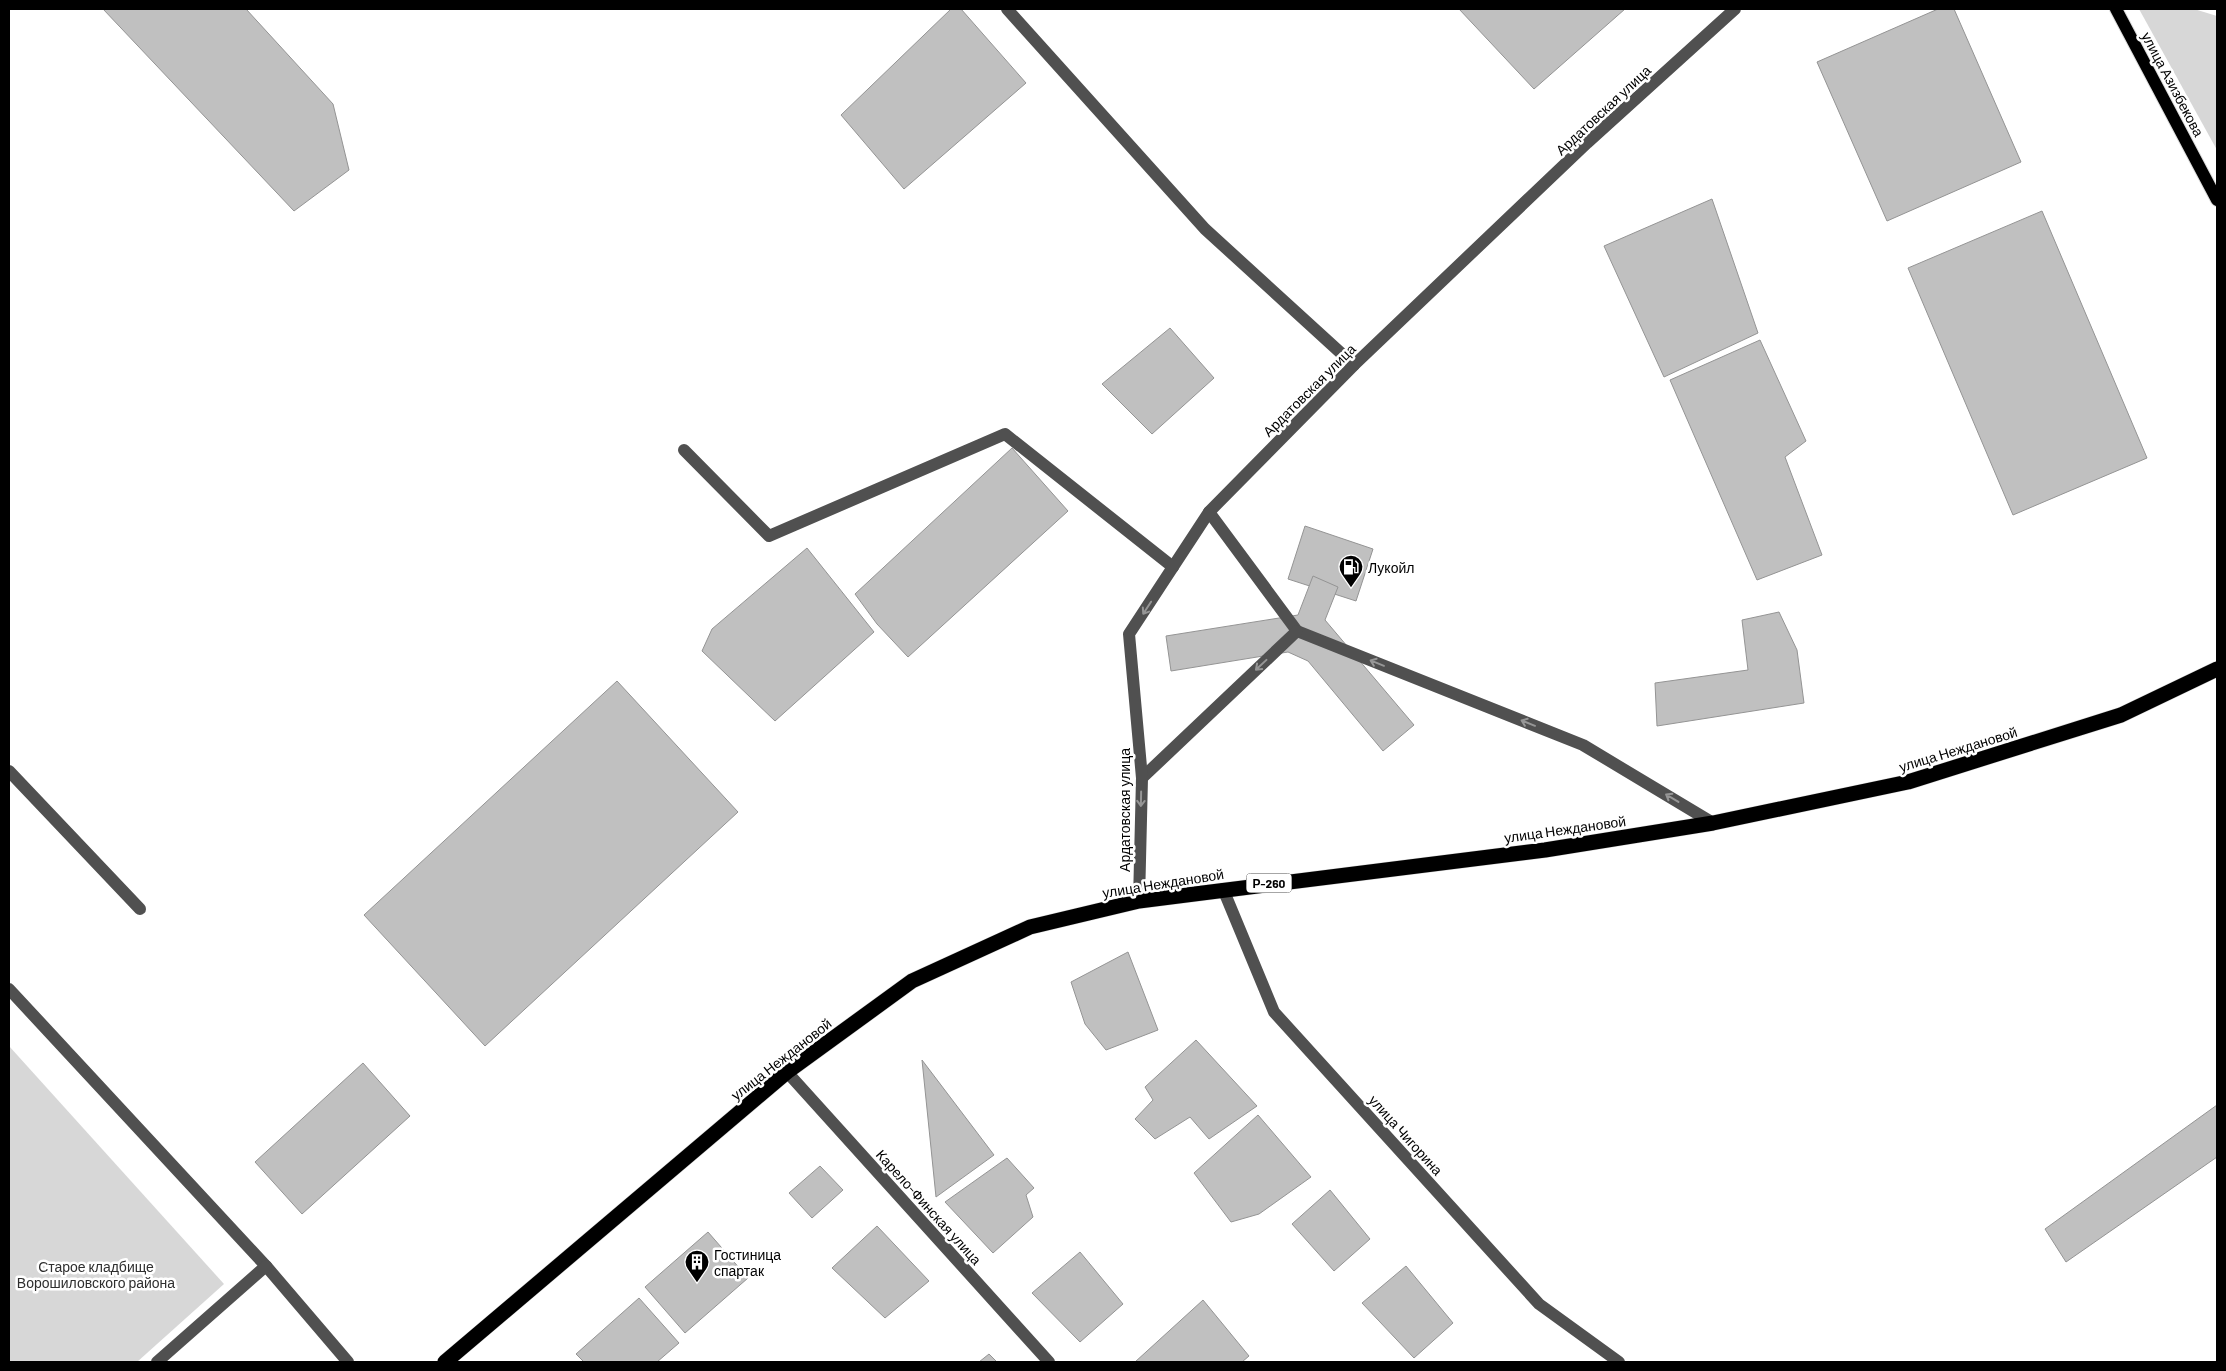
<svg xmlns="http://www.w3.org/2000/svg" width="2226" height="1371" viewBox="0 0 2226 1371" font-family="Barlow,sans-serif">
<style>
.green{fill:#d7d7d7}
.building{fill:#c0c0c0;stroke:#949494}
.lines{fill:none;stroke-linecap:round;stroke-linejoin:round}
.major-casing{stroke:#dbdbdb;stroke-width:14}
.highway-casing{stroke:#dbdbdb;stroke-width:16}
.minor{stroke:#505050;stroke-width:12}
.major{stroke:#000;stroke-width:12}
.highway{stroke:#000;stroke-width:15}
.oneway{stroke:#969696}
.labels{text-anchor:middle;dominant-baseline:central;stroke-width:5;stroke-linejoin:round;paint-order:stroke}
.shield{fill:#fff;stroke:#4c4c4c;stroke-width:1}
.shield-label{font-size:12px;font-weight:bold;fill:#000}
.street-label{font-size:14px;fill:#000;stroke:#fff}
.poi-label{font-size:14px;fill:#000;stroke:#fff;text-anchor:start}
.park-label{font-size:14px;fill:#2e2e2e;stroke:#fff}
</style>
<rect width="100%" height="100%" fill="#fff"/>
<g class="green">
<polygon points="2139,9 2194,9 2217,16 2217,150"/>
<polygon points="9,1046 224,1284 137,1362 9,1362"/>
</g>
<g class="building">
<polygon points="103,9 246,9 333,104 349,170 294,211"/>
<polygon points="951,9 961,9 1026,83 904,189 841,115"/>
<polygon points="1459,9 1625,9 1534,89"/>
<polygon points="1938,9 1954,9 2021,162 1887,221 1817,62"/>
<polygon points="1712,199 1758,333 1664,377 1604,246"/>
<polygon points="2042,211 2147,458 2013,515 1908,268"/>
<polygon points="1170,328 1214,378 1152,434 1102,384"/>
<polygon points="1760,340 1806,441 1785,457 1822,555 1757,580 1670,380"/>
<polygon points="1012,448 1068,511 908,657 877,624 855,594"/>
<polygon points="1305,526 1373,549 1356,601 1288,579"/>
<polygon points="807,548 874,632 775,721 702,651 712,629"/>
<polygon points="1313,576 1338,587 1325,620 1414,725 1383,751 1308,661 1288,652 1171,671 1166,636 1298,615"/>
<polygon points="1779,612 1797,650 1804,703 1657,726 1655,683 1748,670 1742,620"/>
<polygon points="617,681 738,812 485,1046 364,915"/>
<polygon points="1128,952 1158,1030 1106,1050 1085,1024 1071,982"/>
<polygon points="1196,1040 1257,1106 1209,1139 1190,1117 1155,1139 1135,1119 1153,1100 1145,1087"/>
<polygon points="922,1060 994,1155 936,1197"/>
<polygon points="363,1063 410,1116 302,1214 255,1162"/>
<polygon points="2217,1105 2217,1157 2066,1262 2045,1229"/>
<polygon points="1258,1115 1311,1177 1259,1214 1231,1222 1194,1173"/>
<polygon points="1007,1158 1034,1188 1026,1195 1033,1217 993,1253 945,1202"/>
<polygon points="820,1166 843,1190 812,1218 789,1193"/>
<polygon points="1330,1190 1370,1239 1334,1271 1292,1224"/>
<polygon points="877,1226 929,1281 885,1318 832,1268"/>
<polygon points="708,1232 748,1278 685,1333 645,1287"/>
<polygon points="1080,1252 1123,1304 1080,1342 1032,1293"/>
<polygon points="1406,1266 1453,1323 1414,1358 1362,1303"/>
<polygon points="639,1298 679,1343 657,1362 584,1362 576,1354"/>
<polygon points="1203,1300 1249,1356 1242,1362 1135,1362"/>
<polygon points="989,1354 997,1362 979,1362"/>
</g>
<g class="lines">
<defs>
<polyline id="major" points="2116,9 2217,200"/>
<polyline id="highway" points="445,1362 787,1072 912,981 1030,927 1139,901 1545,850 1713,823 1908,782 2121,715 2217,669"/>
</defs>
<use href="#major" class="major-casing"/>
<use href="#highway" class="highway-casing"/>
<g class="minor">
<polyline points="1007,9 1205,229 1354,365"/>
<polyline points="684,450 769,536 1005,434 1173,567"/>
<polyline points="1209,512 1297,631 1583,745 1713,823"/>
<polyline points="9,771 140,909"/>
<polyline points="1142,778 1297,631"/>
<polyline points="1223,889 1274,1012 1539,1304 1619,1362"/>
<polyline points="1139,901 1142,778 1129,634 1209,512 1354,365 1587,143 1735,9"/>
<polyline points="9,989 266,1266 348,1362"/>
<polyline points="787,1072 1049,1362"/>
<polyline points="157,1362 266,1266"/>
</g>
<use href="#major" class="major"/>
<use href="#highway" class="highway"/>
</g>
<defs><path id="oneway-shaft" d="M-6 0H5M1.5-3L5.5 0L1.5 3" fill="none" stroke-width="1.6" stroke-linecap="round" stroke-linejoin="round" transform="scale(1.25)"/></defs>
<g class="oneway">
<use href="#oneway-shaft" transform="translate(1147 608) rotate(123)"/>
<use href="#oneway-shaft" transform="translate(1377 663) rotate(-158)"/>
<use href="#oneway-shaft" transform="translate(1261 665) rotate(137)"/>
<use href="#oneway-shaft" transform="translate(1528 723) rotate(-158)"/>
<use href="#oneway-shaft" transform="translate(1672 798) rotate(-149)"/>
<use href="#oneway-shaft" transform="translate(1141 799) rotate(91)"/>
</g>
<defs>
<symbol id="fuel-pin" viewBox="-11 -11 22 30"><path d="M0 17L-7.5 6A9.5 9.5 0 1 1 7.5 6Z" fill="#000" stroke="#fff"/><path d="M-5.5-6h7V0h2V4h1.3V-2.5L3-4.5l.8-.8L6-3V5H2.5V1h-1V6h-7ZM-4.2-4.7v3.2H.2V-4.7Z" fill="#fff"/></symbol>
<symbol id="building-pin" viewBox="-11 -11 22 30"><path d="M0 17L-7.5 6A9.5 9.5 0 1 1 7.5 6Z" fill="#000" stroke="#fff"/><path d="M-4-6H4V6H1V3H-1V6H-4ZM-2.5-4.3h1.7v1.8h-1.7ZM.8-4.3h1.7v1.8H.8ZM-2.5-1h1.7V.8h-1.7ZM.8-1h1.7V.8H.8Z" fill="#fff"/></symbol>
</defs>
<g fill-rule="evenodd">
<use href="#fuel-pin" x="1337" y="553" width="28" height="38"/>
<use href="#building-pin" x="683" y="1248" width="28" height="38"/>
</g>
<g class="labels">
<rect class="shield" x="1246.5" y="873.5" width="45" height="19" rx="4"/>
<g class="shield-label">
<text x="1269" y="883">Р-260</text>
</g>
<g class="street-label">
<text transform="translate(2173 84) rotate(62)">улица Азизбекова</text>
<text transform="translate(1603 110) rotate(-43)">Ардатовская улица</text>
<text transform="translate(1309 390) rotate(-45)">Ардатовская улица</text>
<text transform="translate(1958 749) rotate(-17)">улица Неждановой</text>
<text transform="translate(1124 810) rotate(-90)">Ардатовская улица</text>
<text transform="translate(1565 829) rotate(-8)">улица Неждановой</text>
<text transform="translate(1163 883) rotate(-9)">улица Неждановой</text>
<text transform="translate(781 1059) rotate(-38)">улица Неждановой</text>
<text transform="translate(1406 1135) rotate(48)">улица Чигорина</text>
<text transform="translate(929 1207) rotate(48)">Карело-Финская улица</text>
</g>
<g class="poi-label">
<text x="1368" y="567">Лукойл</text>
<text x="714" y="1254">Гостиница<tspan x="714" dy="16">спартак</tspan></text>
</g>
<g class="park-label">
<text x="96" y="1266">Старое кладбище<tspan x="96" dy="16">Ворошиловского района</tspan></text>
</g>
</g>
<rect width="2226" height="1371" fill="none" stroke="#000000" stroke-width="20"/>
</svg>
